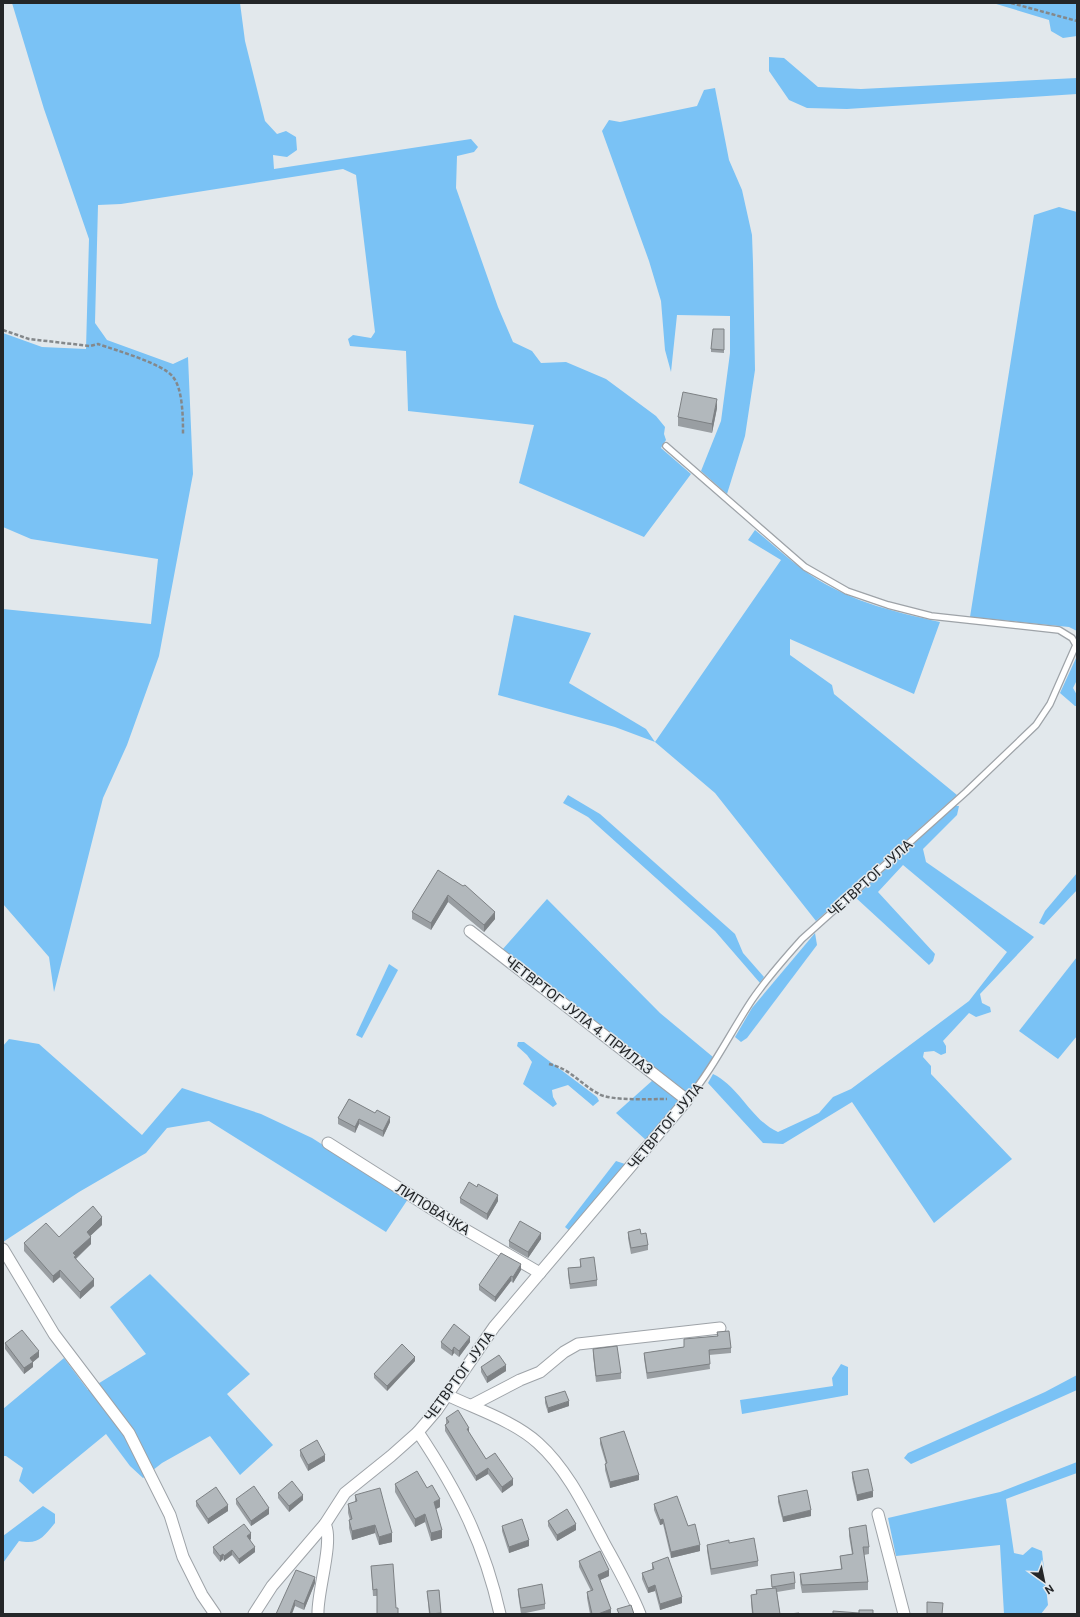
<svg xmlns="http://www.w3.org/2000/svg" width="1080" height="1617" viewBox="0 0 1080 1617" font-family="Roboto,sans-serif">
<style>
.green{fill:#7ac2f5}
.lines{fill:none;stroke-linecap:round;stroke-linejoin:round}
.service-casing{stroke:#9ea3a8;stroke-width:8}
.minor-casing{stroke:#9ea3a8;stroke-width:13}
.path{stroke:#84888b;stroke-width:2.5;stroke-dasharray:4 2;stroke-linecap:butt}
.service{stroke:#fff;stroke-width:5.5}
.minor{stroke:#fff;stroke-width:11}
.wall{fill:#999ea2}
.shaded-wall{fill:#7d8184}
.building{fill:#b2b8bc;stroke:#7d8184}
.labels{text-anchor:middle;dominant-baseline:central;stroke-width:3;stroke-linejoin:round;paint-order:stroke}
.street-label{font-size:14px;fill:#242628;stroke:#e2e8ec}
</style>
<rect width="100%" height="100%" fill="#e2e8ec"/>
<g class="green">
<polygon points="12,3 240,3 245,41 265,121 277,134 286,131 296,137 297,150 287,157 273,155 274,169 471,139 478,147 474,152 457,156 456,188 498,307 513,342 532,351 541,363 566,362 606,379 656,416 665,427 664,434 666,440 661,448 691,474 644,537 519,483 534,425 408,411 406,351 350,346 348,339 353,335 371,338 375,332 356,175 343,169 121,204 98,205 95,323 107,340 173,364 188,357 193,474 159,656 127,745 103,798 54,992 49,957 3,904 3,609 151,624 158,559 31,539 3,527 3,333 42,347 86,349 89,239 44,109"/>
<polygon points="993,3 1077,3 1077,36 1063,38 1051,31 1049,20"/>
<polygon points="769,57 784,58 818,87 861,89 1077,78 1077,94 847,109 807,108 789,100 769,71"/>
<polygon points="715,88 729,160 742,190 752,235 753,263 755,370 745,436 727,494 701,471 721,421 730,353 730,316 677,315 671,372 665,350 661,301 649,261 602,131 609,120 620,122 697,106 704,90"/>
<polygon points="1059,207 1077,212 1077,631 1069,627 970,617 1034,215"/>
<path d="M755,530C771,543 786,557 802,569C844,600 890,611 940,622L914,694L790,639V655L832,685L834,694L957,795L816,921L715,793L655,742L615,727L498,695L514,615L591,633L569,683L646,729L655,742L781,560L748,540Z"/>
<polygon points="1077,656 1077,680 1073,688 1077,695 1077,706 1075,706 1060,693"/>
<polygon points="568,795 600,814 735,934 743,953 764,977 760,983 715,931 588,817 563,803"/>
<path d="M955,806H959L957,815L923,849L926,862L1034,937L980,994L982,1003L990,1007L991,1012L976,1017L969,1013L943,1041L946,1046V1053L941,1055L934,1051L924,1052L923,1057L931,1066V1074L1012,1159L934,1223L852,1102L783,1144L763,1143L708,1083L713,1074C740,1087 751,1120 778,1132L819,1113L833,1097L851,1089L969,1001L1007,952L903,865L878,892L935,954L933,961L929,965L855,897Z"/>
<polygon points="1077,873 1077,890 1044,925 1039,923 1045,911"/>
<path d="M547,899L660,1013L713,1057L699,1081L688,1093C626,1045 563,999 502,950Z"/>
<polygon points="815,933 817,945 747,1038 741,1042 735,1037 752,1008"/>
<polygon points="1077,957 1077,1036 1058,1059 1019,1031"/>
<polygon points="389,964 398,970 362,1038 356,1035"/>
<polygon points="9,1039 39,1044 142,1135 182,1088 261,1114 312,1138 408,1199 386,1232 209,1121 167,1128 146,1153 79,1192 3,1242 3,1046"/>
<polygon points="518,1042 524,1042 597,1097 599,1101 593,1106 568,1085 552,1090 553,1097 557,1104 553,1107 523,1084 532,1062 527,1055 517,1046"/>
<polygon points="653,1080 681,1101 647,1141 616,1113"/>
<polygon points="616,1161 625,1164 571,1232 565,1227"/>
<polygon points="150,1274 250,1374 227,1394 273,1445 240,1475 210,1436 162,1463 143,1478 130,1466 106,1434 33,1494 19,1481 23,1468 6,1456 3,1456 3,1409 64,1358 88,1390 146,1354 110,1307"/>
<polygon points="841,1364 848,1367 848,1395 742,1414 740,1400 833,1386 832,1378"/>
<polygon points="1077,1375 1077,1390 911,1464 904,1458 908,1453 1045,1392"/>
<polygon points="1077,1462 1077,1473 1006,1499 1014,1553 1023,1555 1032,1547 1042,1551 1048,1605 1041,1614 1004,1614 1000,1545 896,1556 888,1518 1000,1492"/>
<path d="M43,1506L55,1514V1523C43,1537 39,1545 19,1541L3,1563V1536Z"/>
</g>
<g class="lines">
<defs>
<path id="service" d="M666,446L805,567L847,591L888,605L931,616L1059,630L1072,638L1076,645L1050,704L1036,725L966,792L802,939C784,959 767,978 752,1000C730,1033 713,1069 687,1100"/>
<g id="minor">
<polyline points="328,1143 459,1226 540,1273"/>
<polyline points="3,1249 54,1334 129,1433 170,1515 183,1557 202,1595 215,1614"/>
<path d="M447,1395C476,1409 514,1421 538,1443C567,1469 585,1507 603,1541C616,1565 630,1589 640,1614"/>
<polyline points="472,1405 520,1380 540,1372 564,1352 578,1344 720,1328"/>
<path d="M418,1432C458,1492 484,1543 500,1614"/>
<polyline points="878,1514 904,1614"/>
<polyline points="254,1614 272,1586 325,1524 345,1493 391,1456 418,1432 436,1411 494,1327 687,1100 470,931"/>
<path d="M318,1614C317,1592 334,1541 325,1524"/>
</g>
</defs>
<use href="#service" class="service-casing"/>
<use href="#minor" class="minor-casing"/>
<g class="path">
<polyline points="1011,3 1077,21"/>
<path d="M3,330L29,339L90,346L98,344C115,350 164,364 173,377C183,389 183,419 183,434"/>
<path d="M549,1064C571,1069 580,1084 599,1094C611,1101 651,1099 667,1099"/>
</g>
<use href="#service" class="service"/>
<use href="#minor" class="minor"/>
</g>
<g class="wall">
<polygon points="724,329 724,353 711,352 711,349"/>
<polygon points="717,408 712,433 678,426 678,417"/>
<polygon points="438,870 495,919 484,932 448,902 431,930 412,919 412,912"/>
<polygon points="349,1099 390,1122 383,1137 359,1124 355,1133 338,1124 338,1118"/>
<polygon points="477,1187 498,1201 487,1220 460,1203 460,1198"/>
<polygon points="102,1225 90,1236 91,1244 76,1259 94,1286 80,1299 60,1277 53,1283 24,1251 24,1243 59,1237"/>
<polygon points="628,1232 641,1234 648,1245 648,1250 631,1254 628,1238"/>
<polygon points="541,1239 528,1258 509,1247 509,1241"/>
<polygon points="580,1259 597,1280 597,1286 570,1289 568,1274 568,1268 580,1267"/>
<polygon points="521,1270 513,1283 511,1281 495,1302 479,1290 479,1285"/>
<polygon points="717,1332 731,1348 731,1353 709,1355 710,1369 647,1379 644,1358 644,1353 684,1347 684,1339 717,1336"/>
<polygon points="441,1342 470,1342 459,1357 454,1353 452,1356 441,1348"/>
<polygon points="5,1343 39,1357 33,1362 33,1367 24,1374 5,1349"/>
<polygon points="593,1349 621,1373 621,1379 596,1382 593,1355"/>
<polygon points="415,1361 387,1391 374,1378 374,1374"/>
<polygon points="481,1367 506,1371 487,1383 481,1372"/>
<polygon points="545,1397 569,1406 548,1413 545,1403"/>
<polygon points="446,1418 469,1433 486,1459 513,1485 502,1493 488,1474 476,1481 445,1431 445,1425 446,1424"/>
<polygon points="600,1438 639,1480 610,1488 605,1470 605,1464 606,1464 600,1444"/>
<polygon points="300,1450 325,1461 308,1471 300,1456"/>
<polygon points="852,1472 873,1497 857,1501 852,1478"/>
<polygon points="395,1484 427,1488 440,1507 436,1509 442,1538 431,1541 425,1522 415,1527 395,1492"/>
<polygon points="278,1493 303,1500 289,1512 278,1498"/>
<polygon points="355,1495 392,1542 379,1545 375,1533 352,1540 349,1528 349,1520 350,1520 348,1513 348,1504 355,1502"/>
<polygon points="778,1496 811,1516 783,1522 778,1502"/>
<polygon points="236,1499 269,1514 251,1526 236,1504"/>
<polygon points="196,1501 228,1511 208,1524 196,1506"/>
<polygon points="654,1504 688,1526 700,1551 671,1558 663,1524 660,1525 654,1510"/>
<polygon points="548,1521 576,1530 557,1541 548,1526"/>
<polygon points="502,1526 529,1546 509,1553 502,1531"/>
<polygon points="849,1528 869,1547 869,1554 864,1555 868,1582 868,1590 802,1593 800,1582 800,1574 841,1569 840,1556 852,1554 849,1536"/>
<polygon points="251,1539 250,1540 255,1552 239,1564 232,1555 224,1561 223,1559 220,1562 213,1553 213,1547"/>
<polygon points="729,1543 758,1561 758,1566 711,1575 707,1551 707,1545"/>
<polygon points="579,1561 609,1576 600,1580 611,1614 590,1614 587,1598 587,1592 591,1591 579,1567"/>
<polygon points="652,1563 682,1603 660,1610 655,1591 648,1593 642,1579 642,1573 652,1569"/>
<polygon points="371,1566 396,1608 398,1614 377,1596 373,1596"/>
<polygon points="771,1575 795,1583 795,1589 777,1592 780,1614 752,1614 751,1602 751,1595 756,1595 756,1590 772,1588"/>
<polygon points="315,1583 304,1610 295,1606 276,1614"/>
<polygon points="518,1589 545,1604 545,1609 521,1614 518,1594"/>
<polygon points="439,1590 441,1614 429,1614 427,1591"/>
</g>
<g class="shaded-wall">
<polygon points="717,399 717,408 712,433 712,424"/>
<polygon points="448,895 448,902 431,930 431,923"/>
<polygon points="495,912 495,919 484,932 484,925"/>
<polygon points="390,1117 390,1122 383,1137 383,1131"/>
<polygon points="359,1119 359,1124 355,1133 355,1127"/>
<polygon points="498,1195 498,1201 487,1220 487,1214"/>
<polygon points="102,1217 102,1225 87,1239 87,1232"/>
<polygon points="541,1233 541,1239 528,1258 528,1252"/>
<polygon points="91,1237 91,1244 76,1258 76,1263 73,1253"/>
<polygon points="521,1264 521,1270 513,1283 513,1277"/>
<polygon points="60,1270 60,1277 53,1283 53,1276"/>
<polygon points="511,1276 511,1281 495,1302 495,1297"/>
<polygon points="94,1279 94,1286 80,1299 80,1292"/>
<polygon points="470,1337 470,1342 459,1357 459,1351"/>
<polygon points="454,1347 454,1353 452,1356 452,1351"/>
<polygon points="39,1351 39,1357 33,1362 33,1367 24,1374 24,1368 30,1358"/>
<polygon points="415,1357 415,1361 387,1391 387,1386"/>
<polygon points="506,1365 506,1371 487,1383 487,1377"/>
<polygon points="569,1401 569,1406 548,1413 548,1408"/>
<polygon points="469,1428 469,1433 467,1429"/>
<polygon points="325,1455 325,1461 308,1471 308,1465"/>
<polygon points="488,1468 488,1474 476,1481 476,1476"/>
<polygon points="639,1475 639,1480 610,1488 610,1482"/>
<polygon points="513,1479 513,1485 502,1493 502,1487"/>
<polygon points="873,1491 873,1497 857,1501 857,1495"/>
<polygon points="303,1495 303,1500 289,1512 289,1506"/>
<polygon points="440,1499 440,1507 434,1510 434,1502"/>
<polygon points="228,1505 228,1511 208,1524 208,1519"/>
<polygon points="269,1508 269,1514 251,1526 251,1521"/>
<polygon points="811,1510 811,1516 783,1522 783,1517"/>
<polygon points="425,1514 425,1522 415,1527 415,1519"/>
<polygon points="663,1519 663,1524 660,1525 660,1520"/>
<polygon points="576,1524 576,1530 557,1541 557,1535"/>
<polygon points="375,1525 375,1533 352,1540 352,1531"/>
<polygon points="442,1530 442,1538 431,1541 431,1533"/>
<polygon points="251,1533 251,1539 247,1542 247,1536"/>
<polygon points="392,1533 392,1542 379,1545 379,1537"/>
<polygon points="529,1540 529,1546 509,1553 509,1547"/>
<polygon points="700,1545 700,1551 671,1558 671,1552"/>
<polygon points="255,1547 255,1552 239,1564 239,1559"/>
<polygon points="232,1550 232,1555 224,1561 224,1556"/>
<polygon points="223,1554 223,1559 220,1562 220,1556"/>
<polygon points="609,1570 609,1576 598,1581 598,1575"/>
<polygon points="315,1577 315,1583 304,1610 304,1604"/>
<polygon points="655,1585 655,1591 648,1593 648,1588"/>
<polygon points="682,1597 682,1603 660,1610 660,1604"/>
<polygon points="295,1600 295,1606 292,1614 290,1614"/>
<polygon points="611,1609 611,1614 598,1614"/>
</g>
<g class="building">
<polygon points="713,329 724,329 724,350 711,349"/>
<polygon points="683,392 717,399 712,424 678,417"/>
<polygon points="438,870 463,886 465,885 495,912 484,925 448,895 431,923 412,912"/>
<polygon points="349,1099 375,1113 377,1110 390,1117 383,1131 359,1119 355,1127 338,1118"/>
<polygon points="469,1182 477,1187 478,1184 498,1195 487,1214 460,1198"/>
<polygon points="93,1206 102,1217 87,1232 91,1237 73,1253 76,1256 74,1257 94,1279 80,1292 60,1270 53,1276 24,1243 46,1223 59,1237"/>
<polygon points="520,1221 541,1233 528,1252 509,1241"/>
<polygon points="640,1229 641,1234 646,1233 648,1245 631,1248 628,1232"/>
<polygon points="501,1253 521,1264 513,1277 511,1276 495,1297 479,1285"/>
<polygon points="594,1257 597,1280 570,1284 568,1268 581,1267 580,1259"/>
<polygon points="454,1324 470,1337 459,1351 454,1347 452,1351 441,1342"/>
<polygon points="22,1330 39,1351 30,1358 33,1362 24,1368 5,1343"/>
<polygon points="729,1331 731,1348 709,1350 710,1364 647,1373 644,1353 684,1347 684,1339 718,1336 717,1332"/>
<polygon points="402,1344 415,1357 387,1386 374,1374"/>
<polygon points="617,1346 621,1373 596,1376 593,1349"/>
<polygon points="499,1355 506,1365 487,1377 481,1367"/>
<polygon points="565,1391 569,1401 548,1408 545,1397"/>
<polygon points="458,1410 469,1428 467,1429 486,1459 495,1453 513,1479 502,1487 488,1468 476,1476 445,1425 449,1422 446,1418"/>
<polygon points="624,1431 639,1475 610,1482 605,1464 607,1463 600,1438"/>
<polygon points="317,1440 325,1455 308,1465 300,1450"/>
<polygon points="868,1469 873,1491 857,1495 852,1472"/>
<polygon points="417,1471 427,1488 432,1485 440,1499 434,1502 442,1530 431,1533 425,1514 415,1519 395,1484"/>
<polygon points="292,1481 303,1495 289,1506 278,1493"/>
<polygon points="254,1486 269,1508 251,1521 236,1499"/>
<polygon points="216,1487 228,1505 208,1519 196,1501"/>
<polygon points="380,1488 392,1533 379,1537 375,1525 352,1531 349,1520 352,1519 348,1504 357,1501 355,1495"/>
<polygon points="807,1490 811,1510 783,1517 778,1496"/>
<polygon points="677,1496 688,1526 695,1524 700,1545 671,1552 663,1519 660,1520 654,1504"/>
<polygon points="567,1509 576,1524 557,1535 548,1521"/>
<polygon points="522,1519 529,1540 509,1547 502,1526"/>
<polygon points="244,1524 251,1533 247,1536 255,1547 239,1559 232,1550 224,1556 223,1554 220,1556 213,1547"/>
<polygon points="866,1525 869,1547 863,1547 868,1582 802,1585 800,1574 842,1569 840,1556 853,1554 849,1528"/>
<polygon points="754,1538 758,1561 711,1569 707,1545 729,1540 729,1543"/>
<polygon points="600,1551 609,1570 598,1575 611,1609 598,1614 592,1614 587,1592 593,1590 579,1561"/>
<polygon points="668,1557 682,1597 660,1604 655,1585 648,1588 642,1573 654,1569 652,1563"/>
<polygon points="393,1564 396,1608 398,1608 398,1614 377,1614 377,1589 373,1590 371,1566"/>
<polygon points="296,1570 315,1577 304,1604 295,1600 290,1614 276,1614"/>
<polygon points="794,1572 795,1583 772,1587 771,1575"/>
<polygon points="542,1584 545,1604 521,1608 518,1589"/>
<polygon points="776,1588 780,1614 753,1614 751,1595 757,1594 756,1590"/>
<polygon points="439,1590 441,1613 430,1614 427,1591"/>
<polygon points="927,1602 943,1603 942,1614 927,1614"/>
<polygon points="631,1605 634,1614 619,1614 617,1609"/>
<polygon points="859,1610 873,1610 873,1614 833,1614 833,1611 859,1613"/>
<polygon points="799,1613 799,1614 789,1614"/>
</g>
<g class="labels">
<g class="street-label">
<text transform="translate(870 878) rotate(-42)">ЧЕТВРТОГ ЈУЛА</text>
<text transform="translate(579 1015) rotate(38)">ЧЕТВРТОГ ЈУЛА 4. ПРИЛАЗ</text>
<text transform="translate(665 1126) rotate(-50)">ЧЕТВРТОГ ЈУЛА</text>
<text transform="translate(433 1209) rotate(32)">ЛИПОВАЧКА</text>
<text transform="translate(459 1376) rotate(-54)">ЧЕТВРТОГ ЈУЛА</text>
</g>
</g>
<rect width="1080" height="1617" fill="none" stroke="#242628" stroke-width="8"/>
<g transform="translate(1044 1581) rotate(147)" stroke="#e2e8ec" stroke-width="3" paint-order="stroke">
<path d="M0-3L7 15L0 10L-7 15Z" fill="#242628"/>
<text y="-6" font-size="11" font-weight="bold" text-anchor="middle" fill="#242628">N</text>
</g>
</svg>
